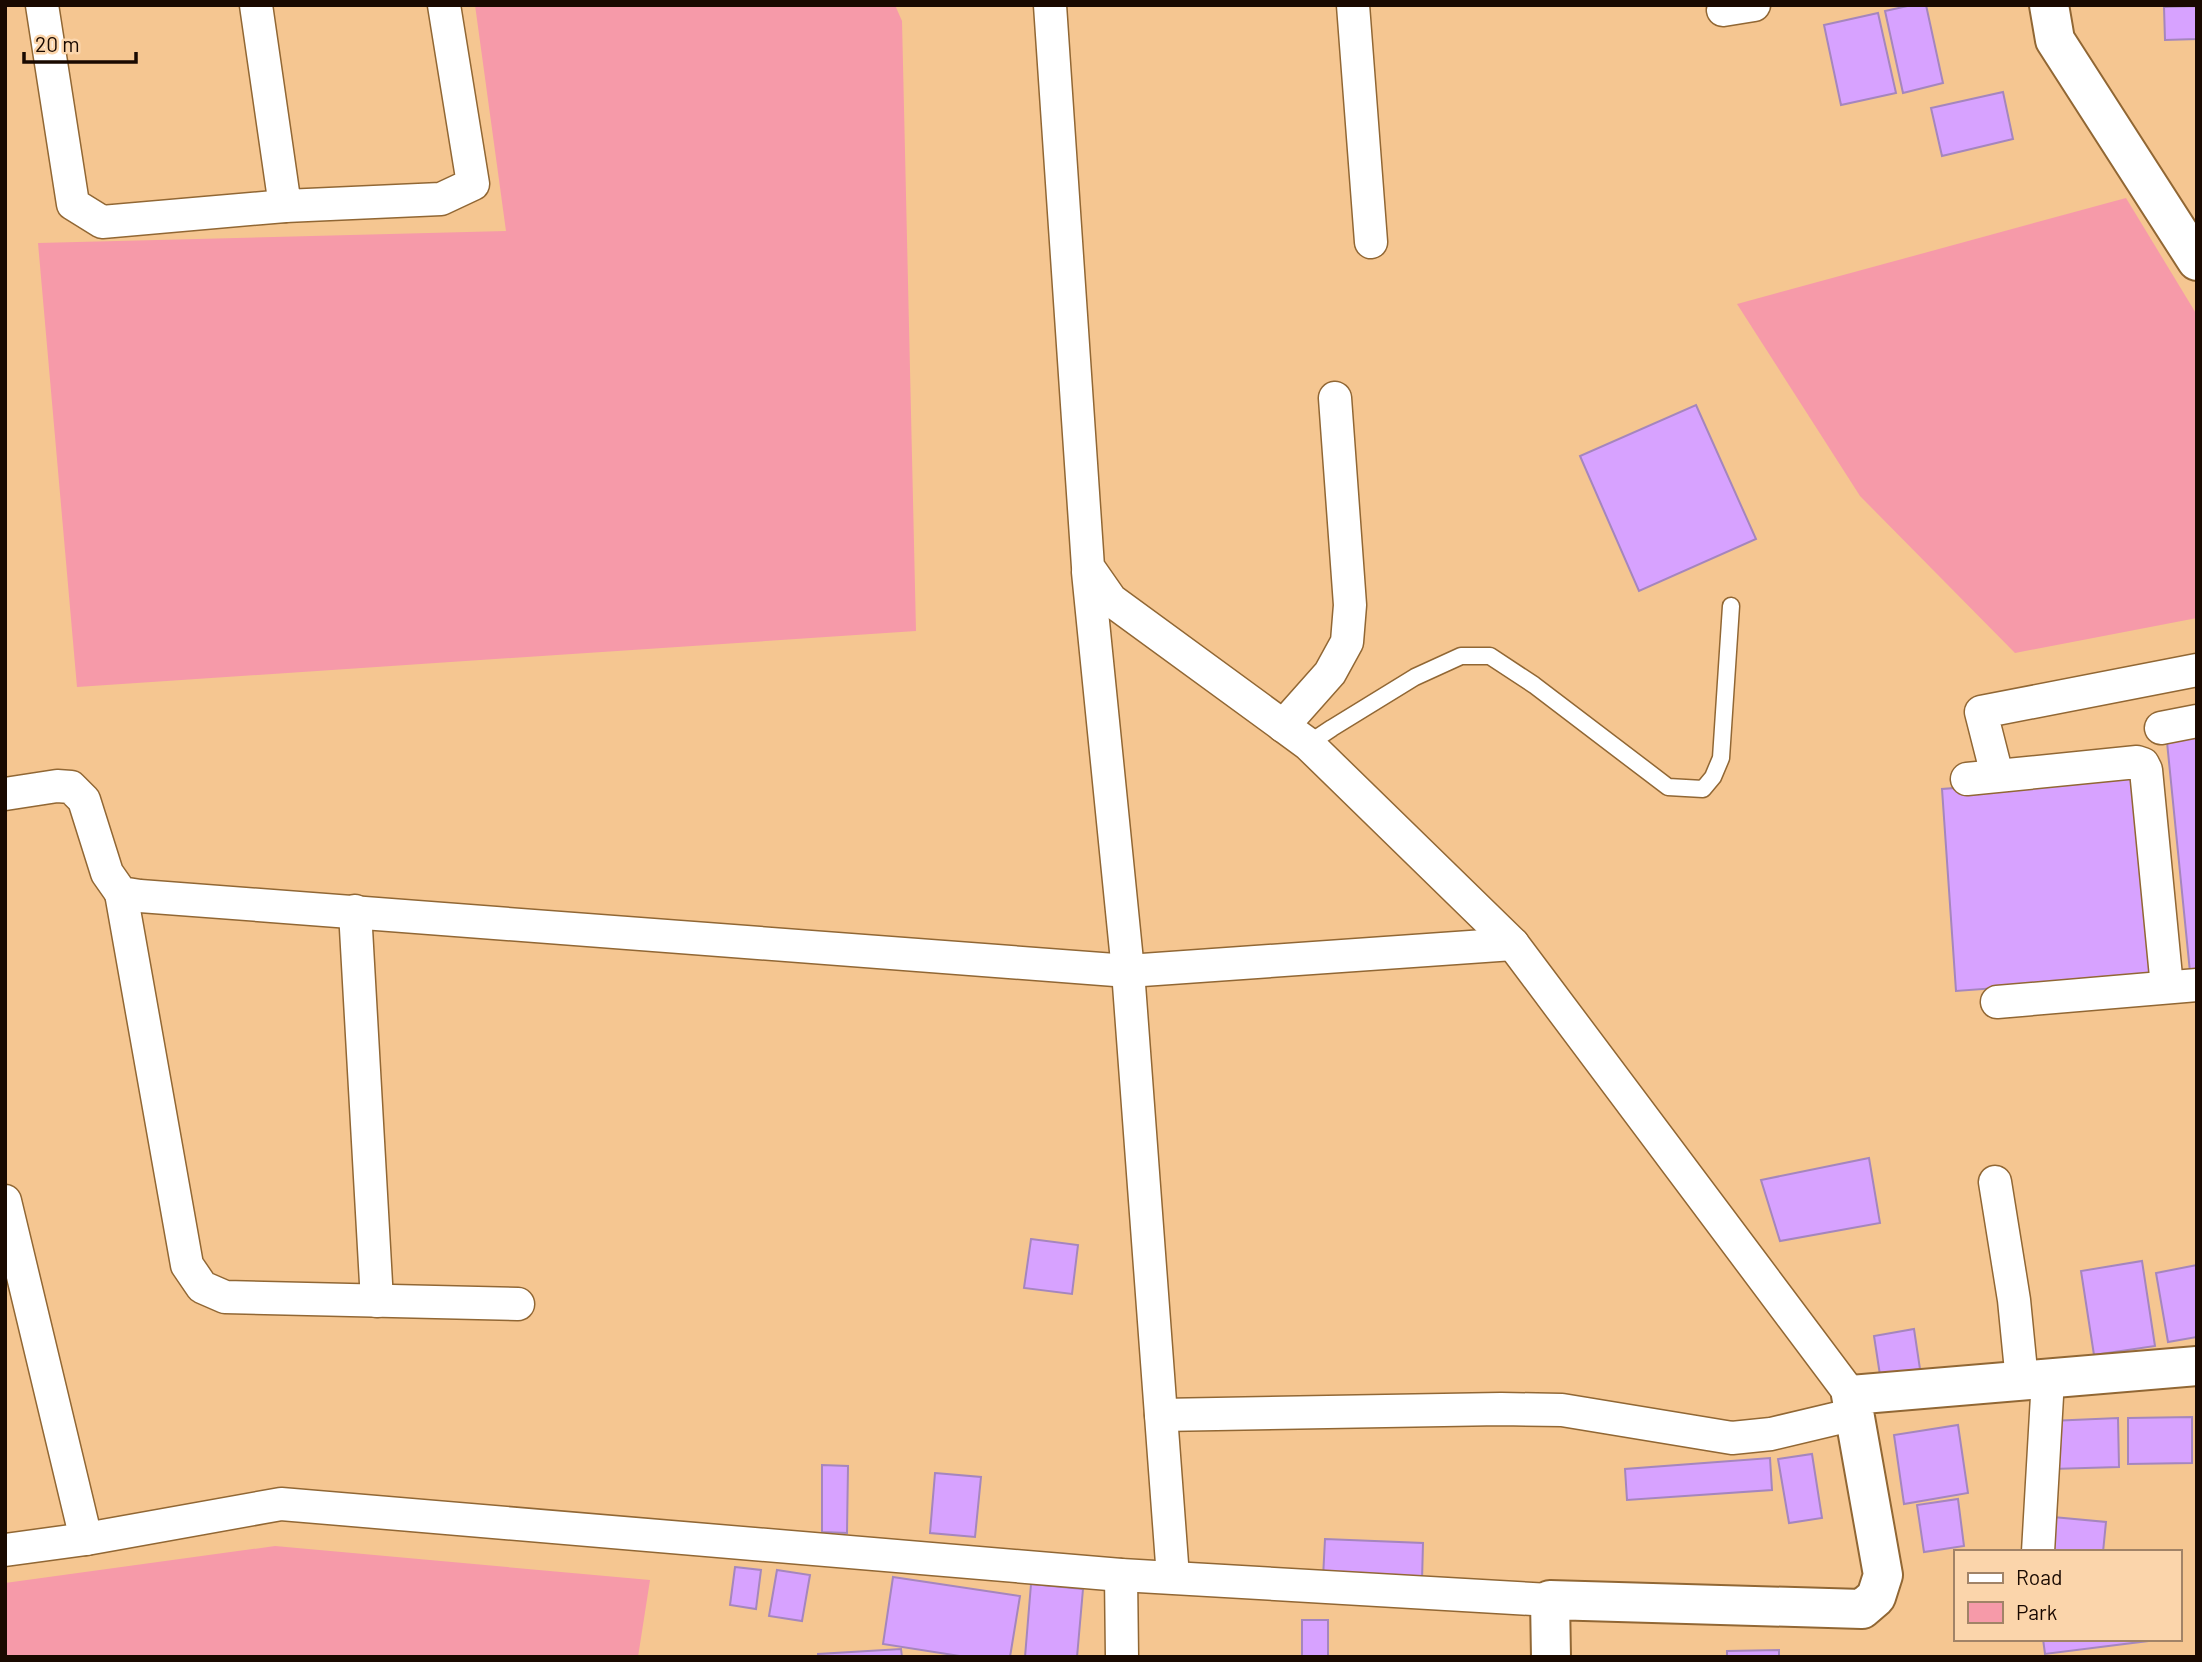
<svg xmlns="http://www.w3.org/2000/svg" width="2202" height="1662" viewBox="0 0 2202 1662" font-family="Barlow,sans-serif">
<style>
.green{fill:#f69aa9}
.building{fill:#d7a2ff;stroke:#a586bd;stroke-width:2}
.lines{fill:none;stroke-linecap:round;stroke-linejoin:round}
.service-casing{stroke:#916734;stroke-width:19}
.minor-casing{stroke:#916734;stroke-width:35}
.tertiary-casing{stroke:#916734;stroke-width:42}
.service{stroke:#fff;stroke-width:16}
.minor{stroke:#fff;stroke-width:32}
.tertiary{stroke:#fff;stroke-width:38}
</style>
<rect width="100%" height="100%" fill="#f5c691"/>
<g class="green">
<polygon points="475,5 895,5 902,21 916,631 77,687 38,243 506,231"/>
<polygon points="2126,198 2197,315 2197,618 2015,653 1860,496 1737,304"/>
<polygon points="275,1546 650,1580 638,1657 5,1657 5,1583"/>
</g>
<g class="building">
<polygon points="1912,5 1926,5 1943,83 1903,93 1885,11"/>
<polygon points="2197,6 2197,39 2165,40 2164,7"/>
<polygon points="1878,13 1896,93 1841,105 1824,25"/>
<polygon points="2003,92 2013,139 1942,156 1931,108"/>
<polygon points="1696,405 1756,539 1639,591 1580,456"/>
<polygon points="2197,728 2197,982 2191,982 2166,732"/>
<polygon points="2137,774 2150,977 1956,991 1942,789"/>
<polygon points="1869,1158 1880,1223 1780,1241 1761,1180"/>
<polygon points="1031,1239 1078,1245 1072,1294 1024,1288"/>
<polygon points="2142,1261 2155,1346 2094,1355 2081,1271"/>
<polygon points="2197,1265 2197,1337 2168,1342 2156,1273"/>
<polygon points="1914,1329 1920,1369 1880,1375 1874,1336"/>
<polygon points="2192,1417 2192,1463 2128,1464 2128,1418"/>
<polygon points="2118,1418 2119,1467 2052,1469 2050,1421"/>
<polygon points="1958,1425 1968,1493 1904,1504 1894,1435"/>
<polygon points="1812,1454 1822,1518 1789,1523 1778,1459"/>
<polygon points="1770,1458 1772,1490 1627,1500 1625,1469"/>
<polygon points="822,1465 848,1466 847,1533 822,1532"/>
<polygon points="935,1473 981,1477 975,1537 930,1533"/>
<polygon points="1958,1499 1964,1546 1924,1552 1917,1505"/>
<polygon points="2053,1517 2106,1522 2103,1552 2051,1552"/>
<polygon points="1325,1539 1423,1543 1422,1581 1323,1578"/>
<polygon points="735,1567 761,1570 756,1609 730,1605"/>
<polygon points="777,1570 810,1575 802,1621 769,1616"/>
<polygon points="893,1577 1020,1596 1010,1657 966,1657 883,1644"/>
<polygon points="1031,1584 1083,1589 1077,1657 1025,1657"/>
<rect x="1302" y="1620" width="26" height="37"/>
<polygon points="2043,1639 2156,1639 2156,1640 2045,1654"/>
<polygon points="901,1649 902,1657 818,1657 818,1654"/>
<polygon points="1779,1650 1779,1657 1727,1657 1727,1651"/>
</g>
<g class="lines">
<defs>
<polyline id="service" points="1308,744 1332,728 1415,677 1461,656 1490,656 1534,685 1668,787 1703,789 1713,777 1721,758 1731,606"/>
<g id="minor">
<polyline points="42,5 73,204 102,222 285,206"/>
<polyline points="256,5 285,206 441,199 473,184 444,5"/>
<polyline points="1050,5 1088,567 1111,600 1308,744 1513,944 1851,1395"/>
<polyline points="1353,5 1371,242"/>
<polyline points="1723,10 1754,5"/>
<polyline points="1088,572 1128,971 1173,1577"/>
<polyline points="1283,726 1330,673 1347,642 1350,605 1335,398"/>
<polyline points="2161,728 2197,721"/>
<polyline points="1997,775 1981,712 2197,670"/>
<polyline points="1967,779 2137,762 2143,764 2146,770 2167,987"/>
<polyline points="5,794 57,786 71,787 84,800 107,873 121,893 140,896 1128,971 1513,944"/>
<polyline points="121,893 187,1265 202,1287 225,1297 518,1304"/>
<polyline points="355,911 377,1301"/>
<polyline points="1997,1002 2197,985"/>
<polyline points="1995,1182 2014,1300 2022,1381"/>
<polyline points="5,1201 86,1539"/>
<polyline points="1161,1415 1501,1409 1562,1410 1732,1438 1771,1434 1855,1414"/>
<polyline points="5,1550 86,1539 281,1504 1121,1575 1550,1600"/>
<polyline points="2038,1552 2048,1379"/>
<polyline points="1121,1575 1122,1657"/>
</g>
<g id="tertiary">
<polyline points="2049,5 2055,40 2197,261"/>
<polyline points="1551,1657 1550,1600 1862,1609 1876,1597 1883,1575 1851,1395 2197,1366"/>
</g>
</defs>
<use href="#service" class="service-casing"/>
<use href="#minor" class="minor-casing"/>
<use href="#tertiary" class="tertiary-casing"/>
<use href="#service" class="service"/>
<use href="#minor" class="minor"/>
<use href="#tertiary" class="tertiary"/>
</g>
<rect width="2202" height="1662" fill="none" stroke="#190900" stroke-width="14"/>
<rect x="1954" y="1550" width="228" height="91" fill="#fbd5ab" stroke="#a18367" stroke-width="2"/>
<rect x="1968" y="1573" width="35" height="10" fill="#ffffff" stroke="#a18367" stroke-width="2"/>
<text x="2016" y="1585" font-size="21" fill="#190900">Road</text>
<rect x="1968" y="1602" width="35" height="21" fill="#f69aa9" stroke="#a18367" stroke-width="2"/>
<text x="2016" y="1620" font-size="21" fill="#190900">Park</text>
<path d="M24 52v10h112v-10" fill="none" stroke="#190900" stroke-width="3.5"/>
<text x="35" y="52" font-size="21" fill="#190900" stroke="#fbd5ab" stroke-width="5" paint-order="stroke">20 m</text>
</svg>
